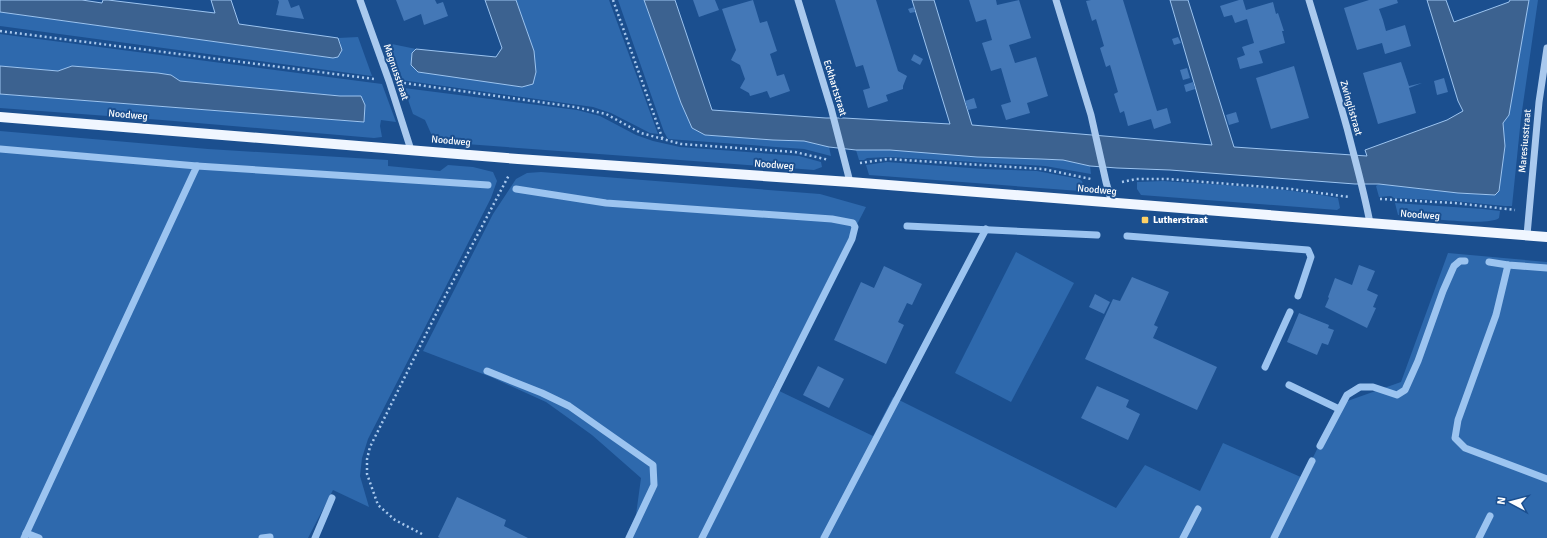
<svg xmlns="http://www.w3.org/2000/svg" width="1547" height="538" viewBox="0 0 1547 538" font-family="Signika,sans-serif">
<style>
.green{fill:#2e69ad}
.water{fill:#3c6290;stroke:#9cc4f0}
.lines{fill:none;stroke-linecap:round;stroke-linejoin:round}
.stream{stroke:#9cc4f0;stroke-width:7}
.building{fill:#4478b7}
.path{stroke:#a9c9ee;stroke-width:2.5;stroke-dasharray:2 3;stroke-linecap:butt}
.minor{stroke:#a9c9ee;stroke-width:7}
.major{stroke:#f0f6ff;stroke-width:10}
.poi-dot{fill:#ffd166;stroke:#1b4f8f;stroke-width:1.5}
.labels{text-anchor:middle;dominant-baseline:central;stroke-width:4;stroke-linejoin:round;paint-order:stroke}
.street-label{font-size:10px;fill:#fff;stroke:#1b4f8f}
.poi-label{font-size:10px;font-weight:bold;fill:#fff;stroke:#1b4f8f;text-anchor:start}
</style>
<rect width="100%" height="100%" fill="#1b4f8f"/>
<g class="green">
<polygon points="516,0 609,0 658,134 650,133 611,113 593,107 401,80 387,43 416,49 412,53 470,79 523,87 534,51"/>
<polygon points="618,0 644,0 681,103 705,135 773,140 804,141 829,147 831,156 804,149 668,139 664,132"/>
<polygon points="1529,0 1538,0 1521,118 1512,206 1505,206 1453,201 1394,198 1391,196 1379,197 1376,186 1379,184 1458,193 1495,195 1499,191 1505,146 1503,123 1509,115"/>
<polygon points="0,12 332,58 341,44 338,38 358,37 372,76 0,26"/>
<polygon points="0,34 382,84 396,122 381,120 380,126 382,137 374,138 162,120 0,108 0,94 364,122 365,105 361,96 340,96 180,81 171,75 72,66 58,71 0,66"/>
<polygon points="404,88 577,110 600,116 636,135 653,141 680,147 799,156 821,162 822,167 814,170 439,142 433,138 425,120 413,114"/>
<polygon points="0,131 208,149 388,160 388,166 440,171 448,165 473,167 493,172 497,181 491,198 368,439 362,458 360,476 369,507 333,490 308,538 0,538"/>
<polygon points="856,150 890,150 1063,160 1090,166 1091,174 1045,166 889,157 867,158 864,160 859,160"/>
<polygon points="887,162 984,169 1037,171 1079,179 1082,181 1084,188 1080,191 869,175 866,165"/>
<polygon points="541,172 820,194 866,207 773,388 873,436 893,397 1116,508 1145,465 1200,491 1223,443 1303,478 1339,404 1401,382 1448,253 1547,262 1547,538 625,538 636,515 641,478 592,435 546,402 491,377 423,351 493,214 516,179 527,173"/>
<path d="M1163,181C1221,185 1281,187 1338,198L1340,208L1337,210L1141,195L1137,189V182Z"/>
<path d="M1395,203L1483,209L1500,211L1499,218C1489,227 1416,217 1398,215Z"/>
<polygon points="1016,252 1074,283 1011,402 955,373"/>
</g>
<g class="water">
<polygon points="0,0 82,0 102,3 103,0 108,0 215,13 211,0 231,0 239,24 338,38 342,50 338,57 333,58 0,12"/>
<polygon points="485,0 516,0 534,51 536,72 533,84 522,87 418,72 411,65 412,53 416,49 496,57 502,48"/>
<polygon points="644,0 675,0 712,110 826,118 844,118 950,124 912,0 934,0 972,125 1212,145 1170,0 1188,0 1234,147 1367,156 1365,150 1447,120 1463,111 1458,101 1427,0 1446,0 1454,22 1509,2 1510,0 1529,0 1509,115 1503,123 1505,146 1499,191 1495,195 1458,193 1379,184 1355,184 1170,170 1117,168 1090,166 1063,160 1041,159 977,157 890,150 856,150 829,147 804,141 773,140 705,135 692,128 681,103"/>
<polygon points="0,66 58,71 72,66 158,73 171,75 180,81 340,96 361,96 365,105 364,122 0,94"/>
</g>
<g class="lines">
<g class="stream">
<polyline points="0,149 197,166 24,538"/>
<polyline points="197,166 488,185"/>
<polyline points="516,189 606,203 832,219 853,223 855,227 852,239 702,538"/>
<polyline points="907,226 1097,235"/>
<polyline points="1127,236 1308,250 1311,257 1298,296"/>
<polyline points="1489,262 1508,265 1547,268"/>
<polyline points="1508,265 1496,315 1458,420 1455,438 1465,448 1547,479"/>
<polyline points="1265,367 1290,312"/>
<polyline points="487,371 542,393 569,406 653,465 654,485 629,538"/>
<polyline points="1289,385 1339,409"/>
<polyline points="1320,446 1347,395 1360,387 1373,387 1397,395 1405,390 1418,361 1443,291 1454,266 1460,261 1465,261"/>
<polyline points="26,533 39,538"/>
<polyline points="262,538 270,537"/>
<polyline points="315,538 332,498"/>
<polyline points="824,538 986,229"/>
<polyline points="1183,538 1198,509"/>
<polyline points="1274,538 1312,461"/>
<polyline points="1479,538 1490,516"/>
</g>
</g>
<g class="building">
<polygon points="278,0 288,0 291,8 299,5 304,19 276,15 279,2"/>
<polygon points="396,0 435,0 437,4 443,2 448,16 424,25 421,14 404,21"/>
<polygon points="693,0 715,0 719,10 699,17"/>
<polygon points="753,0 760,23 767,21 777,51 770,54 777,76 784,74 790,91 770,98 767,91 750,96 749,93 740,88 745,79 740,65 731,60 736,50 722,9"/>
<polygon points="835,0 876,0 898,71 907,76 903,86 903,89 886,95 888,101 868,108 863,90 870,88 863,65 856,67"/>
<polygon points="969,0 996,0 997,5 1019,0 1031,38 1009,45 1015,63 1036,57 1048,96 1027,103 1030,113 1006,120 1001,105 1011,102 1001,68 991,71 982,43 992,40 986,19 976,22"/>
<polygon points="1091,0 1123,0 1157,111 1167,108 1171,123 1154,129 1151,119 1128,126 1124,111 1120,113 1114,94 1118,92 1110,65 1106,67 1100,48 1104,46 1096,19 1092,21 1086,1"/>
<polygon points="1239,0 1243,0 1246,10 1273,2 1276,14 1278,13 1284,31 1282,31 1285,43 1259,51 1263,63 1240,69 1237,58 1245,55 1242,47 1254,43 1247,19 1235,23 1232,15 1224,17 1220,6"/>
<polygon points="1369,0 1397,0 1398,3 1379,9 1383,20 1386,31 1405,25 1411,46 1385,54 1382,43 1357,50 1344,8"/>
<polygon points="914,7 915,12 910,13 908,9"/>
<polygon points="1178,37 1181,43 1174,45 1172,39"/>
<polygon points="914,54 923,59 920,65 911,60"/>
<polygon points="1401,62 1409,86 1422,83 1409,88 1416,113 1378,124 1363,73"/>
<polygon points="1294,66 1309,118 1271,129 1256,78"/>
<polygon points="1187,68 1190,78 1183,80 1180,70"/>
<polygon points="1444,78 1448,92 1437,95 1434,81"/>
<polygon points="1193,82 1195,89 1186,92 1184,85"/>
<polygon points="974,98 977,108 968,110 965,101"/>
<polygon points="1236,112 1239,122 1229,125 1226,115"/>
<polygon points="1359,265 1375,271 1367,290 1378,295 1373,307 1376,308 1367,328 1325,307 1329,298 1328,297 1335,278 1352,285"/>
<polygon points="884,266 922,284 912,305 907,303 898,322 904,325 886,364 834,340 861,282 874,288"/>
<polygon points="1132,277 1169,292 1154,325 1158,327 1153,338 1217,367 1197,410 1085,359 1113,299 1120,301"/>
<polygon points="1095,294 1110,302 1104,314 1089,307"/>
<polygon points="1299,313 1329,325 1328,328 1334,330 1328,345 1322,343 1317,355 1287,342"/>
<polygon points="818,366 844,379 829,408 803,395"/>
<polygon points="1097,386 1129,400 1126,407 1140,414 1128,440 1081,418"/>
<polygon points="457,497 506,520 504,526 528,538 440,538 438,537"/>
</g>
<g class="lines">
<g class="path">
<polyline points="613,0 663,140"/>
<polyline points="0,31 374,79"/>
<polyline points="404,83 575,107 606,114 641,133 681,144 795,152 829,160"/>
<polyline points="860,163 888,159 1043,169 1091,179"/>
<polyline points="1122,182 1136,179 1168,179 1291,189 1349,197"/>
<polyline points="1380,199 1455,203 1515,210"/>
<polyline points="422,534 395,520 378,505 367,474 367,459 370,447 440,306 509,175"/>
</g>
<g class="minor">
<polyline points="360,0 389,81 411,150"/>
<polyline points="798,0 831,108 850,182"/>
<polyline points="1056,0 1091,115 1106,182 1112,203"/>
<path d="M1309,0C1322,43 1335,85 1347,128C1355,160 1364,191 1370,223"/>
<polyline points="1527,235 1539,102 1547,48"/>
</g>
<polyline class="major" points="0,117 518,159 850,182 1547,237"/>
</g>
<rect class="poi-dot" x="1141" y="216" width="8" height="8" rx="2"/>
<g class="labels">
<g class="street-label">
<text transform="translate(396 72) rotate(71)">Magnusstraat</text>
<text transform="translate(835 88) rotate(73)">Eckhartstraat</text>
<text transform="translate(1351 108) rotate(74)">Zwinglistraat</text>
<text transform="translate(128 115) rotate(5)">Noodweg</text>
<text transform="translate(451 141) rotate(5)">Noodweg</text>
<text transform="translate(1525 141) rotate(-85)">Maresiusstraat</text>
<text transform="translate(774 165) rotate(4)">Noodweg</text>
<text transform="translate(1097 190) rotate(5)">Noodweg</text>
<text transform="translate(1420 215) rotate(4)">Noodweg</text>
</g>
<g class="poi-label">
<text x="1153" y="220">Lutherstraat</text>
</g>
</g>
<g transform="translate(1511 502) rotate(277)" stroke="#1b4f8f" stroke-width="3" paint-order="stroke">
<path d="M0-3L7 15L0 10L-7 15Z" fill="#ffffff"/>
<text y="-6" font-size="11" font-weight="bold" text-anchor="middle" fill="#ffffff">N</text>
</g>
</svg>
